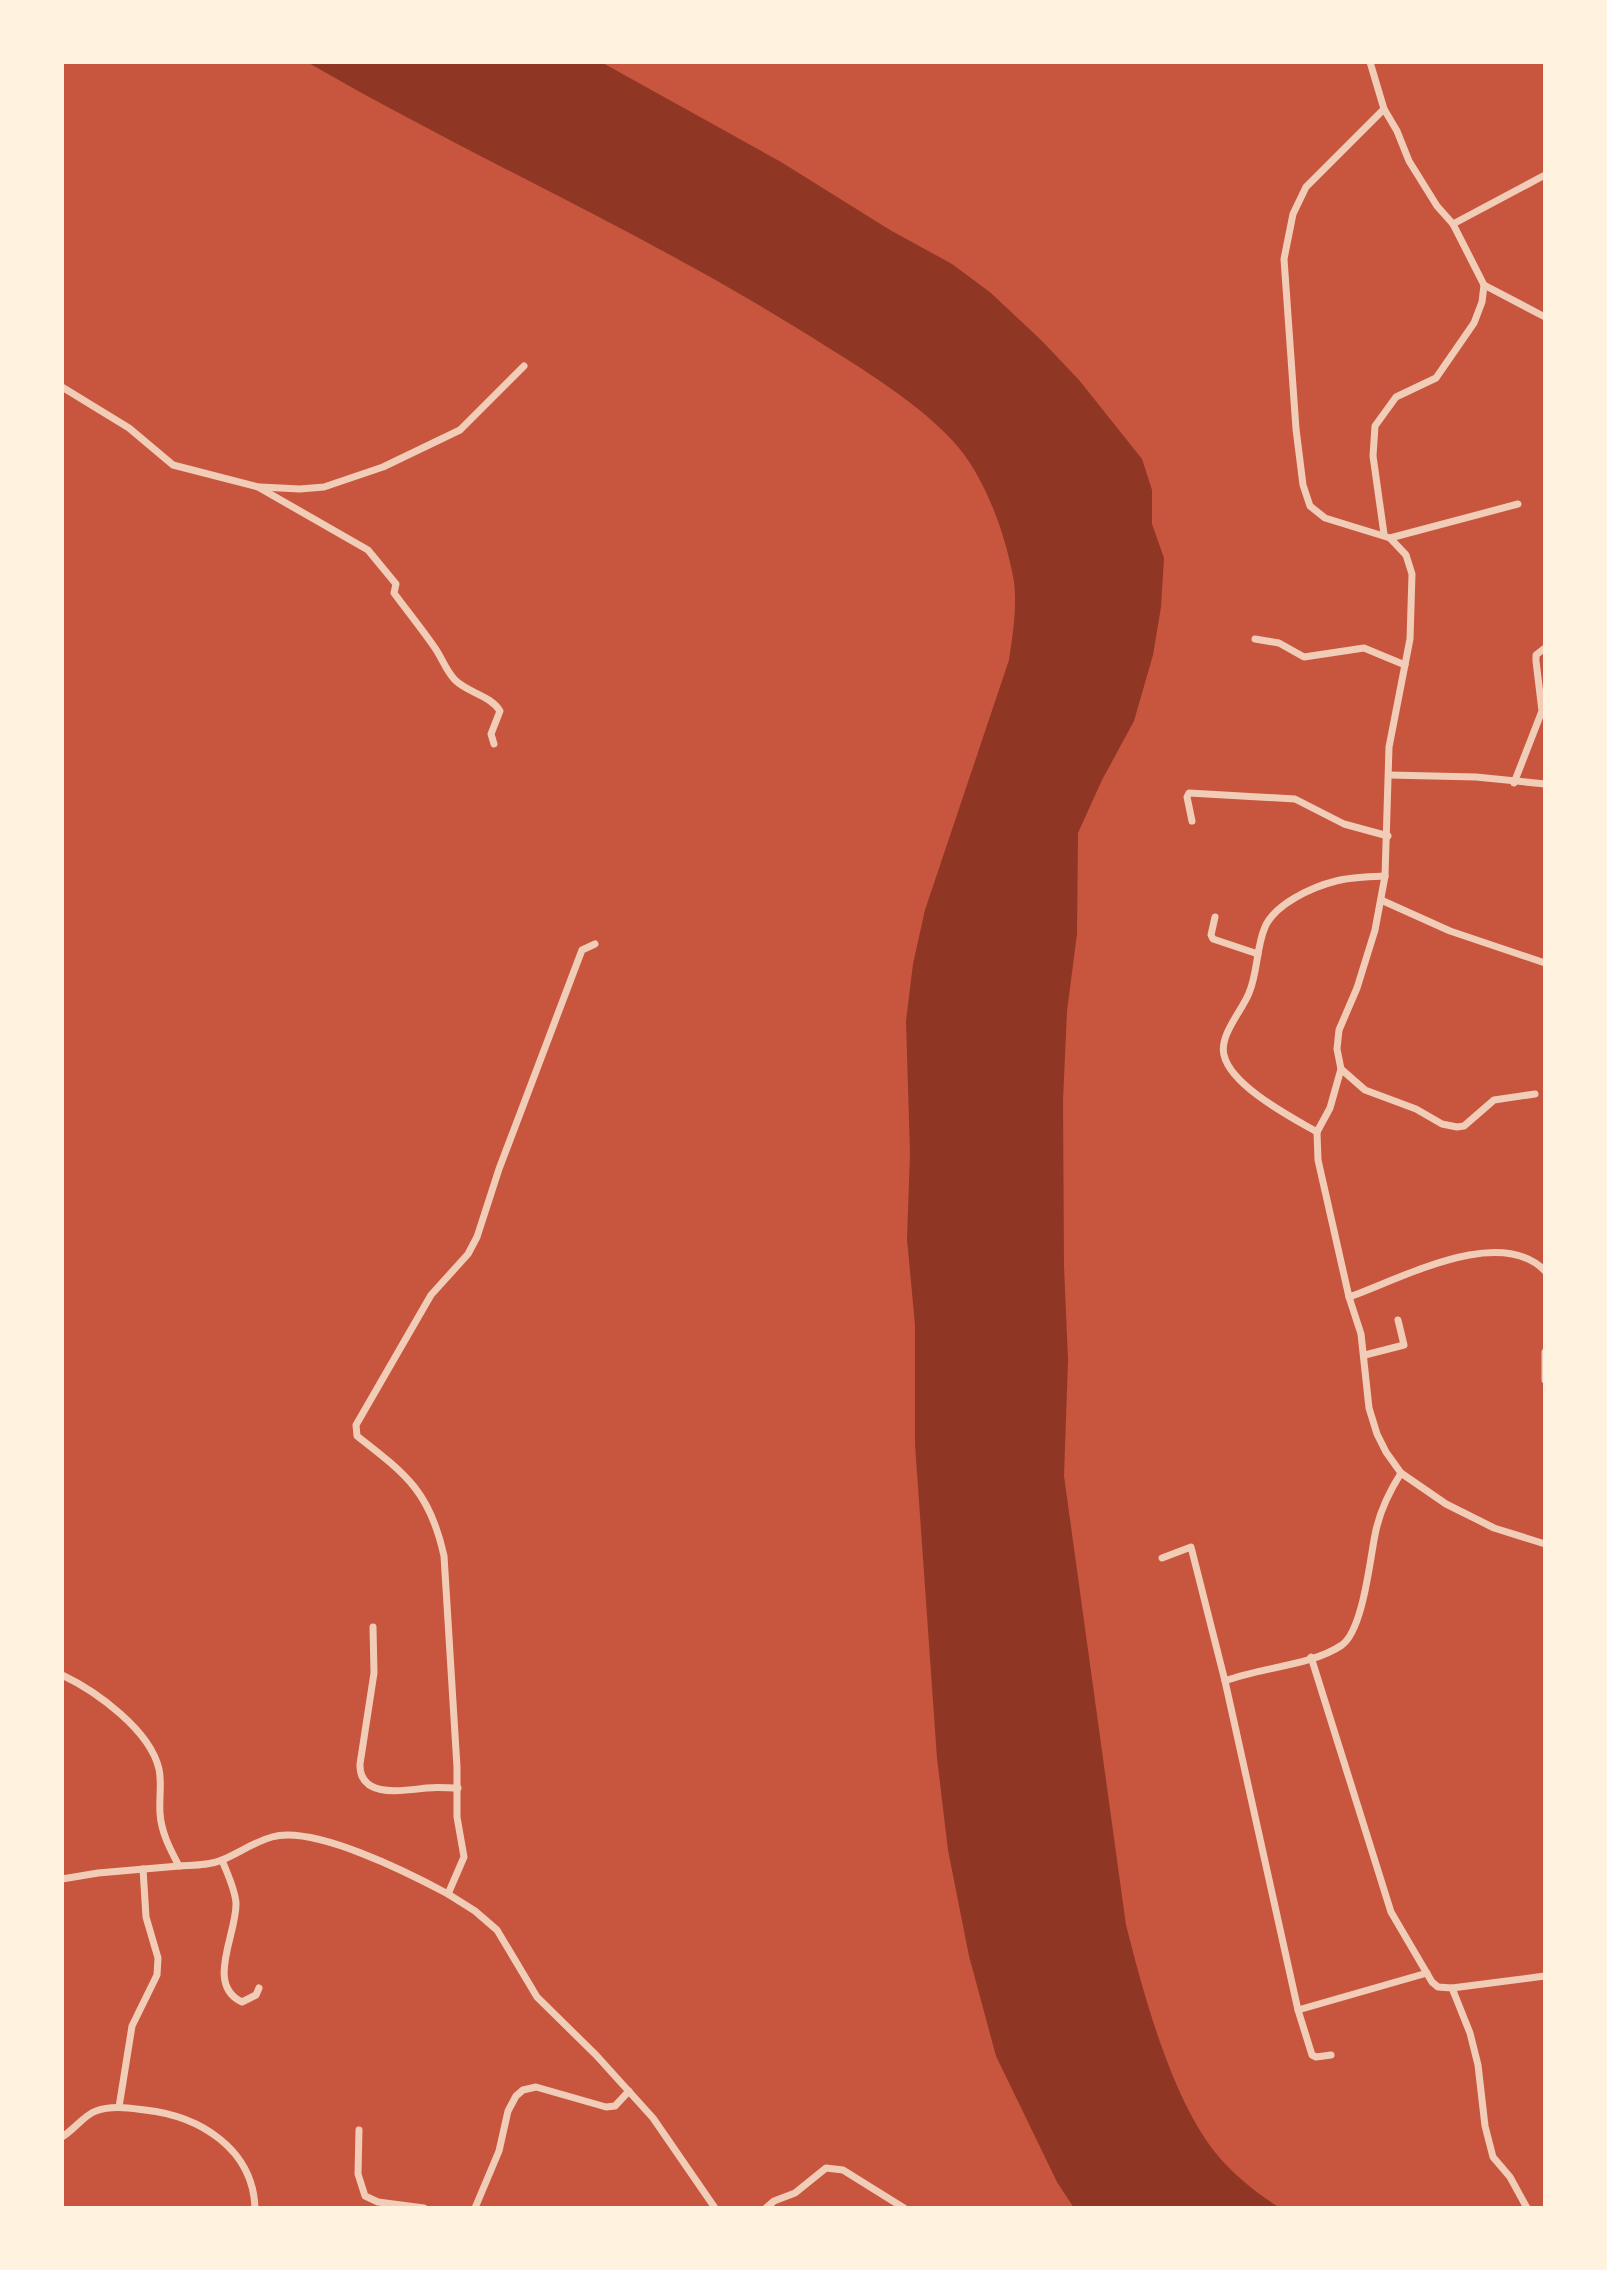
<svg xmlns="http://www.w3.org/2000/svg" width="1607" height="2270" viewBox="0 0 1607 2270" font-family="'Public Sans',sans-serif">
<style>
.water{fill:#8f3625}
.lines{fill:none;stroke-linecap:round;stroke-linejoin:round}
.minor{stroke:#f1ccb7;stroke-width:7}
</style>
<rect width="100%" height="100%" fill="#c8553d"/>
<path class="water" d="M307,62H601L781,162L890,230L952,264L991,293L1042,341L1079,380L1142,459L1152,490V524L1164,558L1161,607L1153,655L1134,721L1102,780L1078,833L1077,934L1067,1011L1063,1100L1064,1266L1068,1360L1064,1476L1126,1925C1144,1995 1172,2102 1219,2157C1236,2177 1258,2194 1280,2208H1074L1057,2182L996,2056L969,1956L948,1850L937,1758L915,1444V1325L907,1239L910,1153L906,1021L913,964L925,910L1009,660C1013,633 1018,603 1013,576C1004,530 984,474 952,440C912,397 849,361 800,330C641,231 469,156 307,62Z"/>
<g class="lines">
<g class="minor">
<polyline points="1370,62 1384,109 1306,187 1293,214 1284,259 1296,429 1303,485 1310,506 1325,518 1390,538 1406,555 1412,574 1410,639 1389,747 1385,876 1375,930 1357,988 1339,1030 1337,1049 1341,1069 1330,1108 1317,1132 1318,1160 1349,1297 1361,1334 1369,1408 1377,1434 1386,1452 1401,1473 1446,1504 1494,1528 1545,1544"/>
<polyline points="1453,224 1545,175"/>
<polyline points="1484,285 1545,317"/>
<path d="M62,387L129,428L173,465L258,487L368,550L396,584L394,593C408,612 422,629 435,648C442,658 446,671 455,680C468,693 490,695 500,711L491,734L494,744"/>
<polyline points="260,487 300,489 324,487 383,467 460,430 524,366"/>
<polyline points="1384,534 1373,456 1375,426 1396,397 1436,378 1445,365 1474,323 1482,302 1484,285 1453,224 1437,206 1409,161 1397,131 1384,109"/>
<polyline points="1390,538 1518,504"/>
<polyline points="1255,639 1279,643 1304,657 1364,648 1405,665"/>
<polyline points="1389,775 1476,777 1545,784"/>
<polyline points="1514,783 1542,711 1536,661 1536,655 1545,648"/>
<polyline points="1192,821 1187,797 1189,793 1295,799 1344,824 1388,836"/>
<polyline points="1381,900 1450,931 1545,963"/>
<polyline points="1215,917 1211,935 1213,939 1258,954"/>
<polyline points="1341,1069 1365,1090 1416,1109 1442,1124 1457,1127 1464,1126 1494,1100 1535,1094"/>
<path d="M1317,1132C1291,1117 1231,1086 1224,1055C1219,1035 1242,1011 1249,993C1258,972 1256,948 1265,927C1275,904 1312,887 1336,881C1351,877 1368,877 1385,876"/>
<path d="M1349,1297C1401,1279 1499,1224 1545,1271"/>
<polyline points="1545,1352 1545,1380"/>
<polyline points="1365,1355 1404,1345 1398,1320"/>
<polyline points="1162,1558 1191,1547 1225,1681 1298,2010 1312,2055 1316,2057 1331,2055"/>
<path d="M373,1627L374,1673L360,1764C359,1800 406,1790 427,1788C437,1787 448,1788 458,1788"/>
<polyline points="1311,1657 1391,1912 1432,1982 1438,1987 1452,1988 1470,2033 1478,2065 1485,2126 1493,2157 1510,2177 1527,2208"/>
<path d="M62,1675C96,1691 150,1730 159,1769C162,1783 159,1798 160,1813C161,1832 170,1849 179,1866C193,1865 208,1866 222,1860C239,1853 254,1842 272,1837C314,1825 409,1873 448,1894L464,1857L457,1817V1767L444,1556C430,1492 407,1475 357,1436L356,1425L431,1295L468,1254L477,1237L499,1169L582,950L595,944"/>
<path d="M1225,1681C1261,1667 1311,1666 1342,1645C1363,1630 1370,1559 1375,1535C1379,1513 1389,1492 1401,1473"/>
<path d="M222,1860C227,1873 235,1889 236,1903C237,1934 205,1985 242,2002L256,1995L259,1988"/>
<polyline points="62,1879 98,1873 179,1866"/>
<polyline points="448,1894 475,1911 497,1930 537,1997 596,2055 653,2118 715,2208"/>
<polyline points="1452,1988 1545,1976"/>
<polyline points="1298,2010 1427,1973"/>
<polyline points="119,2107 132,2026 157,1975 158,1958 146,1917 143,1869"/>
<polyline points="359,2130 358,2174 365,2196 378,2202 424,2208"/>
<path d="M62,2137C74,2130 84,2115 96,2111C112,2105 129,2108 145,2110C200,2116 253,2149 255,2208"/>
<polyline points="475,2208 499,2151 508,2111 516,2096 523,2090 536,2087 606,2107 615,2106 629,2091"/>
<polyline points="766,2208 774,2201 795,2193 826,2168 843,2170 904,2208"/>
</g>
</g>
<rect width="1607" height="2270" fill="none" stroke="#fff3e0" stroke-width="128"/>
</svg>
